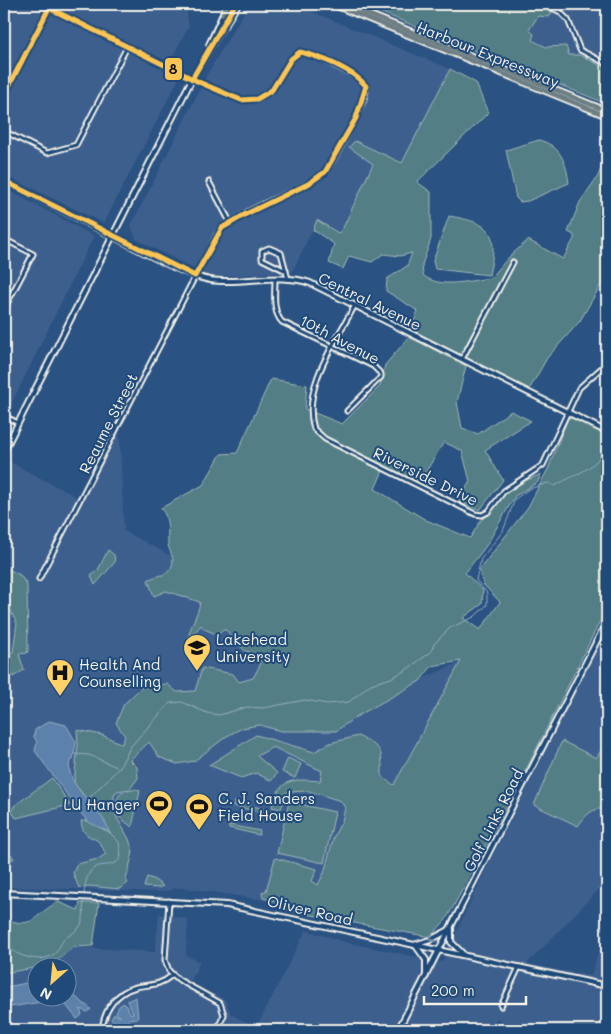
<svg xmlns="http://www.w3.org/2000/svg" width="611" height="1034" viewBox="0 0 611 1034" font-family="Mali,sans-serif">
<style>
.built{fill:#3c5f8e}
.green{fill:#527e86;stroke:#a3b8b7}
.water{fill:#5b81aa;stroke:#98aec3}
.lines{fill:none;stroke-linecap:round;stroke-linejoin:round}
.stream{stroke:#98aec3;stroke-width:1}
.minor-casing{stroke:#f4f1e8;stroke-width:7}
.tertiary-casing{stroke:#f4f1e8;stroke-width:8}
.secondary-casing{stroke:#f4f1e8;stroke-width:8}
.primary-casing{stroke:#f4f1e8;stroke-width:8}
.minor{stroke:#1f4a7a;stroke-width:3}
.tertiary{stroke:#1f4a7a;stroke-width:4}
.secondary{stroke:#1f4a7a;stroke-width:4}
.primary{stroke:#6c7e84;stroke-width:4.5}
.bus-1-casing{stroke:#1f4a7a;stroke-width:9}
.bus-1{stroke:#fcc553;stroke-width:5}
.oneway{stroke:#748da6}
.labels{text-anchor:middle;dominant-baseline:central;stroke-width:4;stroke-linejoin:round;paint-order:stroke}
.street-label{font-size:15px;fill:#f4f1e8;stroke:#1f4a7a}
.poi-label{font-size:15px;fill:#f4f1e8;stroke:#1f4a7a;text-anchor:start}
.line-badge{stroke:#1f4a7a;stroke-width:2}
.pale-badge-label{font-size:14px;text-anchor:middle;font-weight:bold;fill:#111}
</style>
<rect width="100%" height="100%" fill="#2a5282"/>
<filter id="ink" filterUnits="userSpaceOnUse"><feTurbulence type="fractalNoise" baseFrequency=".02" numOctaves="2"/><feDisplacementMap in="SourceGraphic" scale="10" xChannelSelector="R" yChannelSelector="G"/><feConvolveMatrix kernelMatrix="1 2 1 2 8 2 1 2 1" color-interpolation-filters="sRGB"/></filter>
<g filter="url(#ink)">
<g class="built">
<polygon points="4,4 188,4 186,8 189,26 166,69 180,76 104,223 4,175"/>
<polygon points="249,4 294,4 450,69 402,163 355,141 349,147 373,164 342,230 338,233 317,220 292,272 210,277 136,239 131,226 209,71"/>
<polygon points="532,4 607,4 607,69 580,55 569,55 566,46 546,47 532,39 529,30 535,19 538,16 552,14"/>
<polygon points="4,188 94,236 4,419"/>
<polygon points="119,423 124,531 413,683 462,661 394,785 306,915 283,910 270,901 192,889 177,888 162,892 4,887 4,459 79,498"/>
<polygon points="607,630 607,881 527,964 591,976 597,955 607,939 607,1030 501,1030 501,1020 497,1018 490,1030 4,1030 4,973 37,968 38,996 68,996 68,966 45,966 52,965 73,947 155,952 159,914 188,919 186,955 200,962 190,982 225,1000 231,1014 256,1028 306,930 349,943 442,962 487,867"/>
</g>
<g class="green">
<polygon points="360,4 532,4 552,13 549,17 538,16 529,30 534,34 532,40 546,47 566,46 569,55 580,55 607,69 607,104"/>
<path d="M450,69L476,83L488,113L417,182L431,192V239L422,265L423,275C440,290 470,280 491,278L508,258L528,240L563,259L574,239V235L568,232L580,202L598,176L607,154V274L580,321L547,358L529,390L411,329L418,311L386,291L387,279L407,266L412,253L400,256L383,254L372,262L349,256L343,269L329,263L334,244L313,230L317,220L338,233L342,230L373,164L349,147L355,141L402,163Z"/>
<path d="M539,140C561,146 566,162 569,183L528,201L520,202L516,198L506,150Z"/>
<path d="M449,216C492,223 499,232 489,275L435,269L433,261Z"/>
<path d="M409,337L466,366L457,402L462,428L478,434L511,411L531,421L485,450L503,480L480,510L459,502L470,481L462,451L444,442L419,483L385,466L375,489L426,520L470,538L481,520L512,487L541,474L538,482L515,496L486,546L465,573L483,590L482,604L463,618L480,630L500,602L483,584L479,570L528,507L548,469L568,418L575,419L607,436V607L529,764L452,909L445,921L430,937L306,914L285,909L274,901L263,898L262,892L266,891L275,858L317,869L312,881L318,885L324,873L334,836L342,821L345,808L341,801L309,791L287,792L281,809L272,807C280,777 293,779 320,781L322,771L273,747L257,756L277,773L271,781L256,773L241,778L209,765L256,735L314,752L330,743L358,736C383,749 382,748 382,777L394,785L461,661L432,666L420,681L354,718L336,731H281L259,725L242,728L227,736L194,761L177,764L159,757L149,742L130,760L137,767L138,778L130,789L117,791L114,795V809C119,794 117,793 132,790C139,789 133,788 140,791L132,827L115,814L129,839L133,852L126,880L128,883L119,889L90,886L79,888L73,873L77,864L98,859L106,854C104,851 102,846 100,843C91,834 83,839 81,821H104L74,783L78,745L77,730L102,735L122,744L125,736L116,723L124,704L142,687L167,684L177,692L195,691L202,668L233,674L239,682L253,678L260,665L254,653L245,651L226,630H223L218,635L204,629L201,625L189,639C187,632 199,613 200,602L166,591L154,596L148,580C156,575 166,577 171,568C176,559 170,553 168,545C167,531 170,520 161,508L203,485L221,454L237,453L271,379L307,385L305,409L342,424L380,386L385,365Z"/>
<polygon points="108,550 114,555 115,562 95,585 91,576 98,570"/>
<polygon points="4,567 20,575 27,585 28,650 27,653 19,654 24,670 13,677 4,662 4,657 13,652 17,623 6,603 7,598 4,592"/>
<path d="M562,741L596,758L607,742V809C592,807 586,815 578,826L534,805Z"/>
<polygon points="288,758 301,764 295,778 282,772"/>
<polygon points="52,778 70,805 16,818 12,812 14,806"/>
<polygon points="234,802 265,809 264,813 233,806"/>
<polygon points="289,802 335,812 324,863 277,853"/>
<polygon points="229,825 260,831 259,835 229,828"/>
<polygon points="4,853 11,854 14,859 11,859 4,882"/>
<polygon points="147,877 153,879 163,886 158,888 144,887"/>
<path d="M58,902L78,910L80,903H99L93,946L73,947L52,965L4,973V918C34,931 33,915 58,902Z"/>
</g>
<g class="water">
<path d="M49,721L66,725L76,742L73,760H70C63,787 105,809 109,832L90,823L82,815L35,751L37,742L34,737L35,730Z"/>
<polygon points="37,981 38,996 68,996 68,991 91,1009 87,1012 80,1009 82,1015 77,1019 66,1005 48,1001 4,1008 4,989 6,987"/>
<polygon points="136,997 138,1018 129,1019 131,1024 114,1024 111,1019 114,1014 121,1017 116,1013 119,1006 124,1003 131,1014 133,1013 127,1001"/>
</g>
<g class="lines">
<g class="stream">
<path d="M607,380C599,390 601,407 607,417"/>
<path d="M74,754L89,755L119,768L131,746L170,703L182,702L207,713L219,715L247,707L263,708L305,700L327,704L349,702L371,684L391,678L406,670L431,652L434,644L450,628L474,617L487,605V593L476,580L481,559L503,531L515,499L529,489L548,483L555,486C578,472 603,468 606,439"/>
<polyline points="87,800 118,769"/>
<path d="M84,895C87,849 112,876 121,856L119,842L109,832"/>
<path d="M4,944C14,955 40,965 54,954C59,951 60,943 65,938C70,935 77,931 80,926C85,919 83,907 83,899"/>
</g>
<defs>
<g id="minor">
<polyline points="542,4 559,11 568,20 580,50 607,64"/>
<polyline points="559,11 563,4"/>
<polyline points="4,96 49,8"/>
<polyline points="4,131 47,153 76,145 127,47"/>
<polyline points="209,182 230,222"/>
<polyline points="4,239 33,254 4,309"/>
<polyline points="286,271 262,259 262,251 269,248 281,253 288,279"/>
<path d="M275,279C275,293 272,311 282,322L373,366L381,374V377L347,411"/>
<path d="M355,305C336,341 301,388 314,429L325,439L475,514L482,515L488,512L504,491L543,465L579,388L607,363"/>
<polyline points="462,359 513,262"/>
<polyline points="4,416 18,423"/>
<path d="M39,579L217,234C236,213 274,200 300,187C307,183 317,180 323,174C332,166 370,96 366,87C363,77 311,53 300,52L291,59L272,90L257,99L241,100L201,83L41,4"/>
<polyline points="169,901 165,960 169,971 179,980 220,1003 224,1015 217,1030"/>
<polyline points="501,1006 519,967"/>
<path d="M102,1030C104,1010 116,992 136,987C151,984 160,986 172,975"/>
</g>
<path id="tertiary" d="M112,236C137,248 185,276 210,280C243,285 278,272 310,283L607,432"/>
<g id="secondary">
<polyline points="230,13 235,4"/>
<polyline points="209,45 224,12"/>
<polyline points="4,181 112,236"/>
<polyline points="4,451 192,79 225,23"/>
<polyline points="4,893 227,905 607,986"/>
<polyline points="451,931 451,942 463,954"/>
<polyline points="414,945 430,940 451,929"/>
<polyline points="416,946 426,960 426,976"/>
<polyline points="398,1030 607,621"/>
</g>
<g id="primary">
<polyline points="332,4 607,116"/>
<polyline points="343,4 607,111"/>
<polyline points="223,14 226,4"/>
<polyline points="224,26 238,4"/>
</g>
</defs>
<use href="#minor" class="minor-casing"/>
<use href="#tertiary" class="tertiary-casing"/>
<use href="#secondary" class="secondary-casing"/>
<use href="#primary" class="primary-casing"/>
<use href="#minor" class="minor"/>
<use href="#tertiary" class="tertiary"/>
<use href="#secondary" class="secondary"/>
<use href="#primary" class="primary"/>
<defs>
<g id="bus-1">
<polyline points="192,79 235,4"/>
<path d="M4,96L49,8L201,83L241,100L257,99L272,90L291,59L300,52C321,57 352,69 366,86L356,118L325,172L308,184L246,214L222,228L195,276L4,181"/>
</g>
</defs>
<use href="#bus-1" class="bus-1-casing"/>
<use href="#bus-1" class="bus-1"/>
</g>
<defs><path id="oneway-chevron" d="M-2-3.5L2.5 0L-2 3.5" fill="none" stroke-width="1.6" stroke-linecap="round" stroke-linejoin="round" transform="scale(1.25)"/></defs>
<use class="oneway" href="#oneway-chevron" transform="translate(432 938) rotate(157)"/>
</g>
<defs>
<symbol id="university-pin" viewBox="-11 -11 22 30"><path d="M0 17L-7.5 6A9.5 9.5 0 1 1 7.5 6Z" fill="#ffd166" stroke="#1f4a7a"/><path d="M0-5L7-2L0 1L-7-2ZM-4 1L0 2.5L4 1V4Q0 6-4 4Z" fill="#111"/></symbol>
<symbol id="hospital-pin" viewBox="-11 -11 22 30"><path d="M0 17L-7.5 6A9.5 9.5 0 1 1 7.5 6Z" fill="#ffd166" stroke="#1f4a7a"/><path d="M-5-5h3v3.5h4V-5h3V5h-3V1.5h-4V5h-3Z" fill="#111"/></symbol>
<symbol id="stadium-pin" viewBox="-11 -11 22 30"><path d="M0 17L-7.5 6A9.5 9.5 0 1 1 7.5 6Z" fill="#ffd166" stroke="#1f4a7a"/><path d="M0-5a6.5 5 0 1 0 0 10a6.5 5 0 1 0 0-10ZM-3.5-1.8h7v3.6h-7Z" fill="#111"/></symbol>
</defs>
<g fill-rule="evenodd">
<use href="#university-pin" x="181" y="632" width="32" height="43"/>
<use href="#hospital-pin" x="44" y="657" width="32" height="43"/>
<use href="#stadium-pin" x="143" y="788" width="32" height="43"/>
<use href="#stadium-pin" x="183" y="791" width="32" height="43"/>
</g>
<g class="labels">
<g class="street-label">
<text transform="translate(488 54) rotate(22)">Harbour Expressway</text>
<text transform="translate(370 301) rotate(26)">Central Avenue</text>
<text transform="translate(340 339) rotate(28)">10th Avenue</text>
<text transform="translate(108 423) rotate(-63)">Reaume Street</text>
<text transform="translate(426 476) rotate(26)">Riverside Drive</text>
<text transform="translate(493 820) rotate(-63)">Golf Links Road</text>
<text transform="translate(310 910) rotate(13)">Oliver Road</text>
</g>
<g class="poi-label">
<text x="216" y="639">Lakehead<tspan x="216" dy="17">University</tspan></text>
<text x="79" y="664">Health And<tspan x="79" dy="17">Counselling</tspan></text>
<text x="218" y="798">C. J. Sanders<tspan x="218" dy="17">Field House</tspan></text>
<text x="140" y="804" text-anchor="end">LU Hanger</text>
</g>
</g>
<rect class="line-badge" x="164" y="57" width="19" height="24" rx="5" fill="#fcc553"/>
<g class="pale-badge-label">
<text x="173" y="74">8</text>
</g>
<rect width="611" height="1034" fill="none" stroke="#1f4a7a" stroke-width="20"/>
<rect x="10" y="10" width="591" height="1014" fill="none" stroke="#f4f1e8" stroke-width="2" filter="url(#ink)"/>
<g transform="translate(52 982) rotate(207)"><circle r="24" fill="#1f4a7a" stroke="#748da6"/>
<path d="M0-4L9 19L0 12L-9 19Z" fill="#ffd166"/>
<text y="-8" font-size="14" font-weight="bold" text-anchor="middle" fill="#f4f1e8">N</text>
</g>
<path d="M424 996v8h102v-8" fill="none" stroke="#f4f1e8" stroke-width="2.5"/>
<text x="431" y="996" font-size="15" fill="#f4f1e8" stroke="#1f4a7a" stroke-width="4" paint-order="stroke">200 m</text>
</svg>
